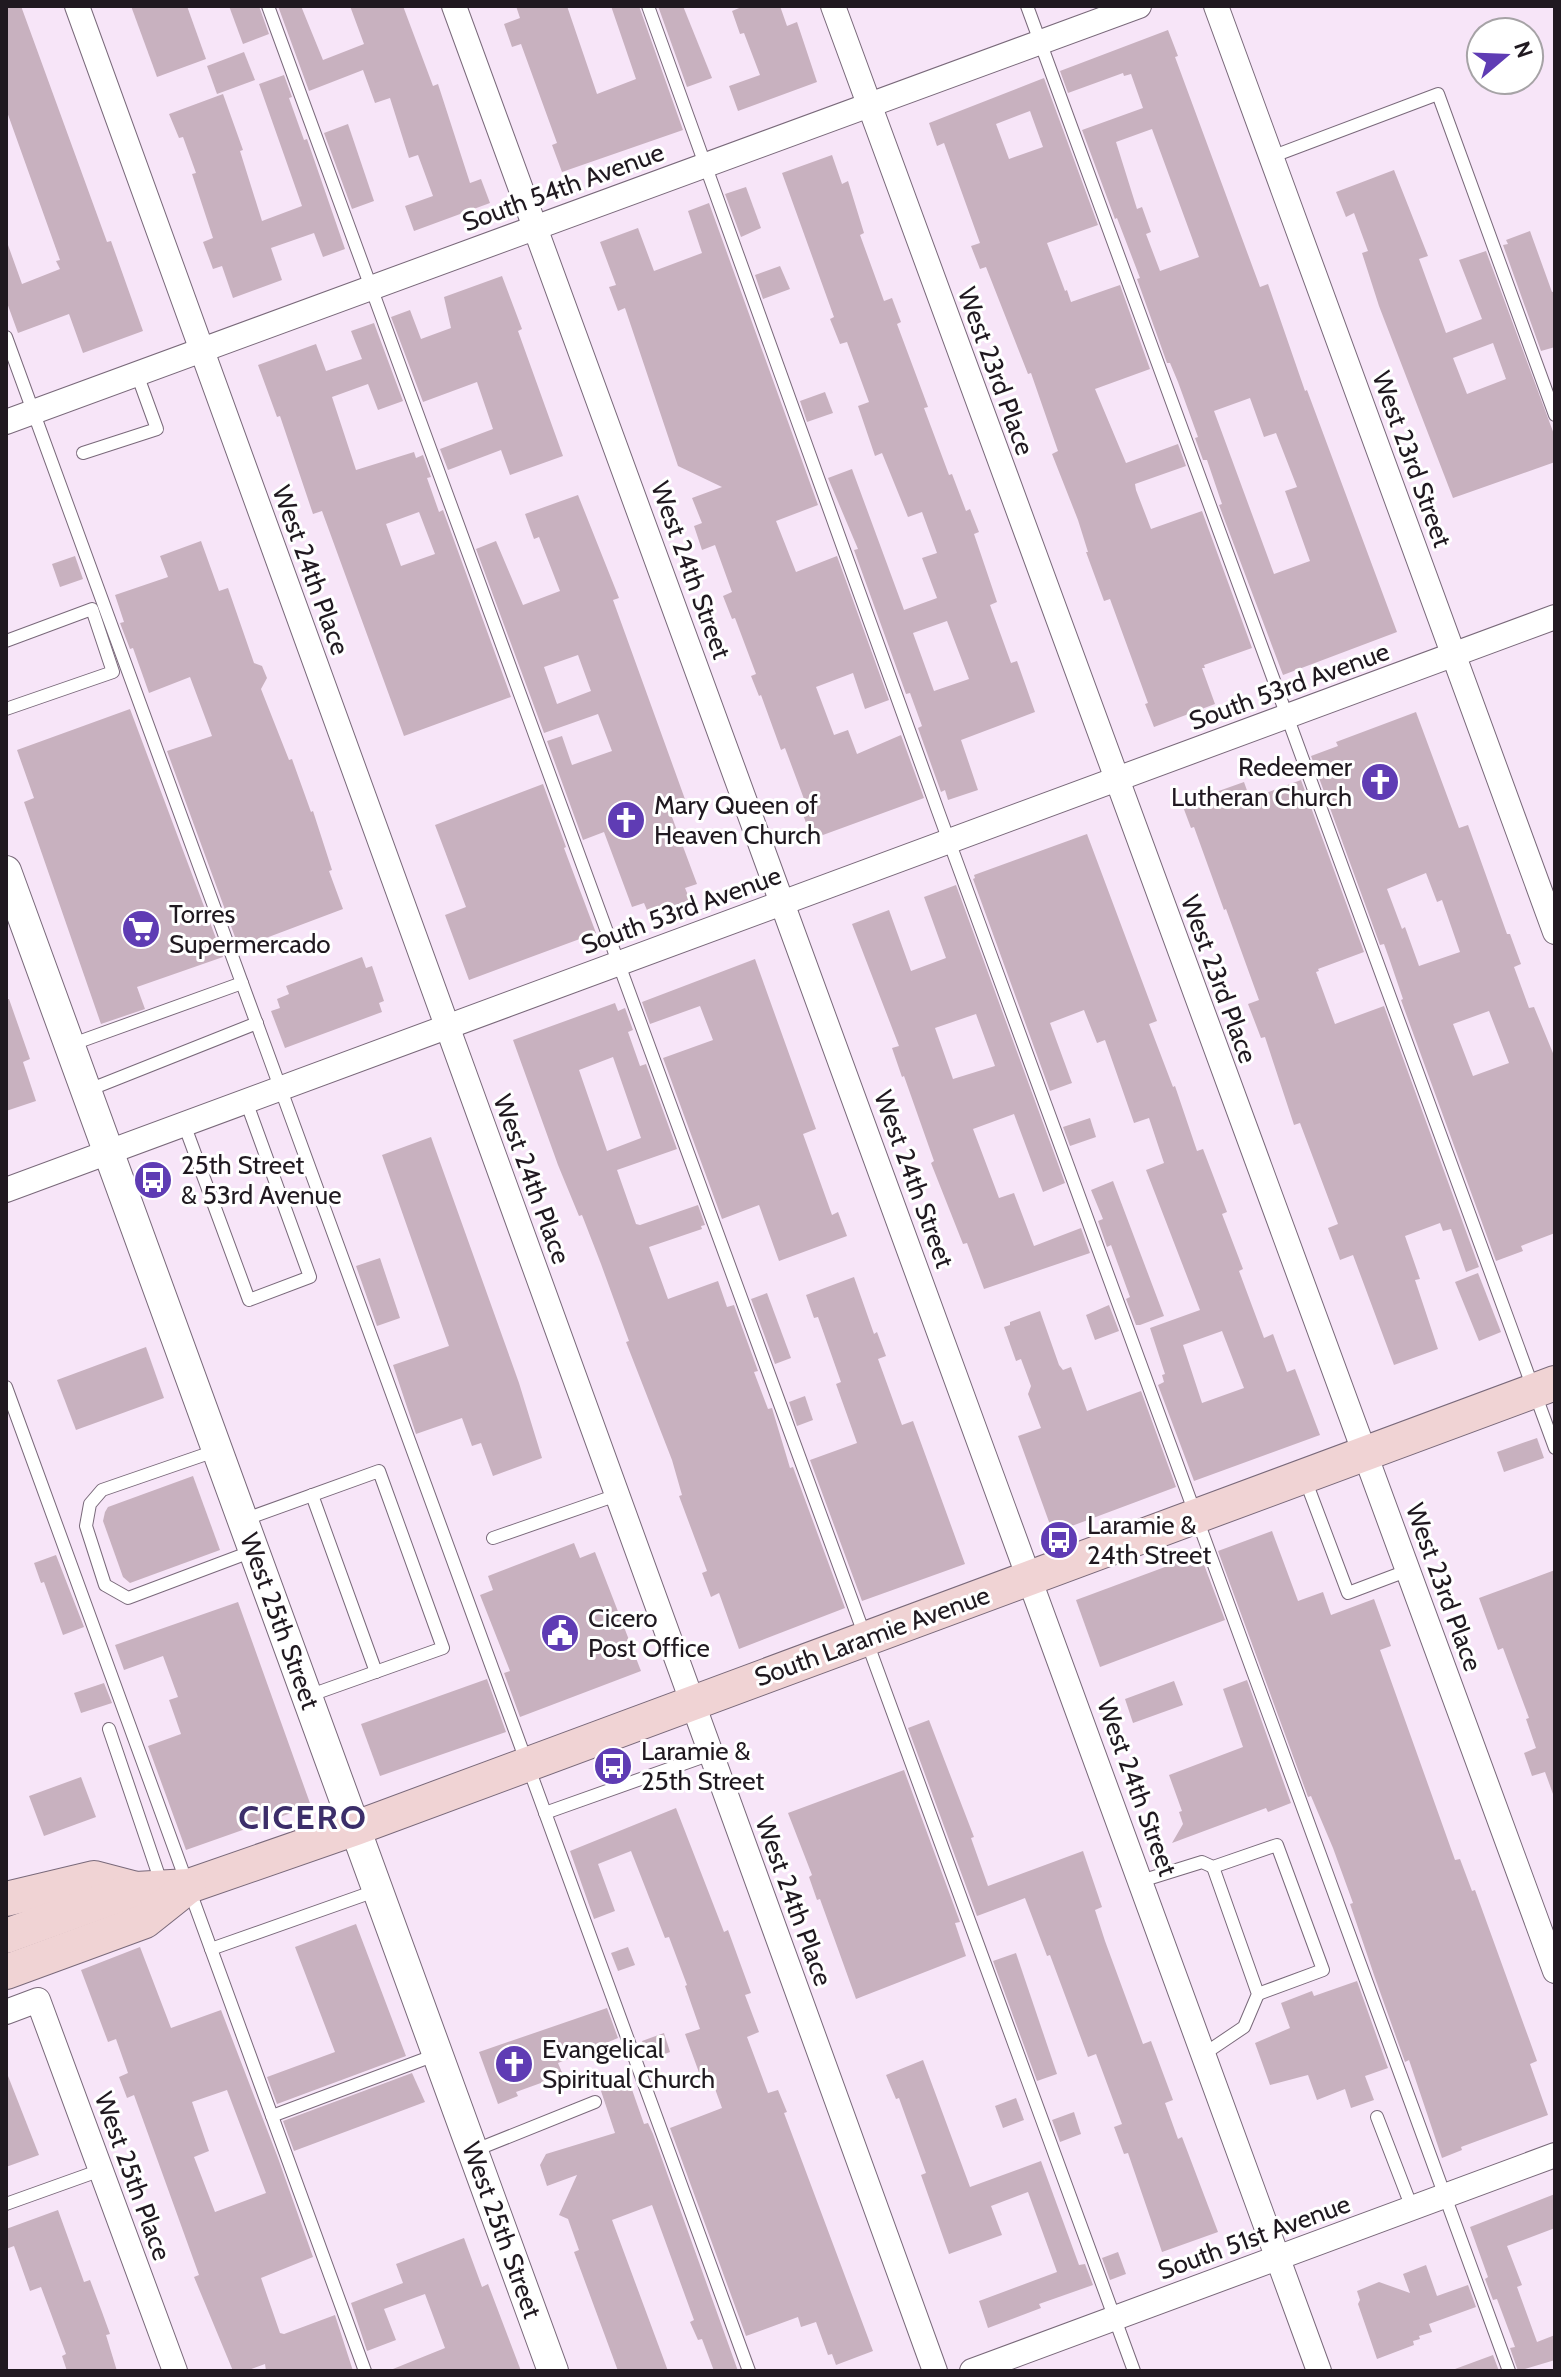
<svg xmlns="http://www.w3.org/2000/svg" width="1561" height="2377" viewBox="0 0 1561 2377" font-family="Cabin,sans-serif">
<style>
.building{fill:#c8b1bf;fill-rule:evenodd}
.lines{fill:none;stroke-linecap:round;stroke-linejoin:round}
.service-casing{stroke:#79697a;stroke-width:14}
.minor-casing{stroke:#79697a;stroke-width:26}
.tertiary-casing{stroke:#79697a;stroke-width:32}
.secondary-casing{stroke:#79697a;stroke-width:36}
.service{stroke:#fff;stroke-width:12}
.minor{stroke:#fff;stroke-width:24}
.tertiary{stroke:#fff;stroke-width:30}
.secondary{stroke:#f0d3d4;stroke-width:34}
.labels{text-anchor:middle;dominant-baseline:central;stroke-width:6;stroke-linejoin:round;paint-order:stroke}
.street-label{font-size:26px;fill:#201920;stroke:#fff}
.poi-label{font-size:26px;fill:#201920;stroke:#fff;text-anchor:start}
.district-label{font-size:34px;font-weight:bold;letter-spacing:2px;fill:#3c2e6a;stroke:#fff}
</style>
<rect width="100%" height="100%" fill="#f7e5f8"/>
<g class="building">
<polygon points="6,6 21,6 107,242 111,241 143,331 83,353 69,314 18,333 6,300 6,246 8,245 22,284 60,269 56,261 60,260 6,109"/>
<polygon points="131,6 187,6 206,59 157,77"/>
<polygon points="229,6 259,6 269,34 243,44"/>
<polygon points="278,6 301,6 323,60 364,44 350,6 403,6 433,86 438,84 470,183 481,179 490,203 414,231 405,206 433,196 418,155 409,158 390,98 375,103 363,70 309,91"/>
<polygon points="516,6 567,6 597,94 636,79 611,6 639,6 683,130 562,172 552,145 557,143 521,44 512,47 504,24 520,18"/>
<polygon points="658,6 683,6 712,78 687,87"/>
<polygon points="744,6 780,6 787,26 797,22 817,82 738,111 729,86 760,75 744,33 740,34 732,11"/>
<path d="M1168,30L1178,56L1175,57L1260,287L1268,284L1305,391L1307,390L1397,632L1283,675L1219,505L1222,504L1207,460H1203L1195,438L1198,437L1178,382L1170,363H1167L1137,279L1140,278L1117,218L1115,219L1082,130L1143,108L1131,74L1124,76L1123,73L1068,93L1060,71ZM1152,129L1199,257L1160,271L1146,234L1151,232L1142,207L1137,209L1116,142ZM1250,398L1264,437L1276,433L1297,487L1285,491L1310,561L1274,574L1214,411Z"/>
<polygon points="244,52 255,80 217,94 207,66"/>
<polygon points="284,75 292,97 289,98 304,140 307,139 345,249 323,257 314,233 271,248 282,280 233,298 222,266 213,269 203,242 213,238 192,174 196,173 183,137 179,138 169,114 223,94 243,150 240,151 262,221 302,206 259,84"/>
<path d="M1044,78L1098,225L1047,243L1065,291L1067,290L1071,302L1120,285L1150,369L1095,389L1126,463L1178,444L1186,466L1135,484L1136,490L1151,529L1202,511L1252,648L1204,665L1205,668H1202L1215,704L1154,727L1145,704L1148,703L1110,599L1104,601L1086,552H1088L1078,520L1052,454L1058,451L1031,373L1028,374L986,267L980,269L971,246L980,243L944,143L937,146L929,123ZM1030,111L1043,147L1009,159L996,124Z"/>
<polygon points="348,124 374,201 352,209 324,133"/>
<path d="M832,155L842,184L848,181L864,233L860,235L884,301L892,298L901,322L897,324L928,407L924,408L949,475L952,474L966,511L970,509L979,532L974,534L997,602L990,605L1011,663L1017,661L1035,712L961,740L978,790L948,800L945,790L941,792L918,728L922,726L910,693L906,694L854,550L858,549L828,478L852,469L904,610L937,598L922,558L937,553L922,512L908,517L882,453L875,456L858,406L869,402L847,342L840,344L830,319L834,317L782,173ZM947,621L969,679L934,691L913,633Z"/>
<path d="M1394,170L1428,256L1419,259L1446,333L1482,319L1459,260L1486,251L1555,437V462L1453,498L1379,306L1362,253L1368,251L1354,213L1346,217L1336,192ZM1493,343L1506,379L1467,394L1453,358Z"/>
<polygon points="746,187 761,228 741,237 725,194"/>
<polygon points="709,203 818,505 776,521 796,572 837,556 889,700 865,709 853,673 816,687 834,735 848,730 857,754 901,735 924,798 812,839 798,801 804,799 785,748 781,750 761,695 759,696 751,676 756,674 735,618 732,619 723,596 732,592 715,545 702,550 694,526 702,523 692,498 722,487 678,466 625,308 618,311 609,287 616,285 600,242 638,228 654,271 702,253 688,211"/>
<polygon points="1530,231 1552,292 1555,291 1555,347 1541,351 1503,245 1508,244 1506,240"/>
<polygon points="780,266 790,289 763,299 755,275"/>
<polygon points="502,276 522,329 518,331 563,456 510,475 501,450 448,470 440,449 493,429 477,382 423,402 391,317 410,310 421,339 451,328 444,297"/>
<path d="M374,323L403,401L378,410L368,384L332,397L356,470L414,452L416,458L423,455L431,477L427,478L439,512L443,510L511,697L404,736L322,511L313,514L280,416L277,417L258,365L316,344L326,371L362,359L351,331ZM419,512L435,554L401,566L386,524Z"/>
<polygon points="825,392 833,413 807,422 800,401"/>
<path d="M578,495L619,598L613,600L686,802L669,809L697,884L685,888L690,900L649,915L644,903L632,907L604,832L583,840L547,741L562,736L572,765L612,751L598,714L544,733L476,549L496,541L523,605L560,591L539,537L534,539L525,514ZM578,655L591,691L557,704L544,667Z"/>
<polygon points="201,541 219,591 228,588 254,663 262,666 267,678 261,689 289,760 292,759 311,812 313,811 332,870 329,871 343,909 239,948 167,751 212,736 190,677 149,693 133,648 130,649 120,623 124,622 115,595 168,577 160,556"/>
<polygon points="75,556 83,579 60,587 52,564"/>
<polygon points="130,709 223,957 137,987 145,1009 101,1024 24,802 34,798 17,750"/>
<path d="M1416,712L1459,828L1468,825L1507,934H1510L1521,964L1514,967L1529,1008L1534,1007L1555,1058V1233L1521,1246L1523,1251L1496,1261L1401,1000L1403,999L1389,958L1384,944L1380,945L1311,756L1338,746L1336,742ZM1426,873L1437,902L1442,900L1460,952L1419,966L1405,927L1402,929L1387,889ZM1489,1011L1509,1063L1473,1076L1453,1024Z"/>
<polygon points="1301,780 1364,952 1318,969 1319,971 1316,972 1335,1024 1384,1006 1479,1267 1466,1272 1451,1229 1443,1231 1440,1223 1405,1236 1420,1279 1415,1280 1438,1349 1394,1365 1353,1255 1340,1260 1328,1228 1338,1224 1300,1123 1294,1125 1265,1037 1261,1038 1248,1004 1259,1000 1226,909 1224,910 1194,827 1191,828 1182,804 1244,782 1250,799"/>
<polygon points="543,784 566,847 564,848 596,933 469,980 445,915 466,907 435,825"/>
<path d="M1087,834L1157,1021L1149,1024L1173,1087L1175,1086L1197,1151L1203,1149L1227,1212L1222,1214L1243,1269L1239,1271L1264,1338L1273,1334L1287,1372L1295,1369L1320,1435L1194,1481L1158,1385L1164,1382L1162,1375L1165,1374L1150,1328L1200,1310L1146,1170L1164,1163L1149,1118L1134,1123L1105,1040L1097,1043L1084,1010L1050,1023L1072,1083L1050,1091L973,879L975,878L974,875ZM1222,1331L1244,1388L1202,1403L1183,1345Z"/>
<path d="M956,885L1065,1183L1043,1192L1014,1114L973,1129L999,1198L1014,1193L1034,1246L1081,1228L1090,1253L984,1289L967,1243L963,1244L931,1163L934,1161L904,1076L902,1077L892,1048L899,1046L852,924L889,910L911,971L946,958L924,897ZM976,1014L995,1066L953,1079L935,1028Z"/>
<polygon points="362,957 366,968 372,966 384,1001 379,1003 382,1012 285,1048 271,1011 280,1008 277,999 289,994 286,986"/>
<polygon points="755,959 816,1129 803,1134 832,1215 838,1212 847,1236 779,1261 759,1205 722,1219 663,1058 713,1040 700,1006 650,1024 642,1002"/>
<polygon points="6,999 9,999 30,1059 23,1062 36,1101 6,1111"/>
<path d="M615,1003L618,1011L625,1008L633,1030L628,1032L640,1066L646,1064L677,1149L617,1170L636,1224L640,1225L698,1205L705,1225L701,1226L702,1229L649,1247L668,1299L718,1281L727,1307L734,1305L758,1371L754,1372L768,1409L772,1408L790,1468L793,1467L845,1608L739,1649L719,1593L711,1597L702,1573L707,1571L679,1496L682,1495L672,1460L626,1342L629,1341L601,1264L582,1215L579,1216L558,1165L513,1040ZM613,1057L641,1138L607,1151L579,1070Z"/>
<polygon points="1090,1118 1096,1137 1070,1146 1063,1127"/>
<polygon points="431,1137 519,1383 542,1458 493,1476 481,1443 472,1446 462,1418 416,1434 393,1365 449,1346 382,1155"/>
<polygon points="1113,1181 1164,1316 1140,1325 1136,1325 1126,1299 1130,1297 1111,1245 1107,1247 1098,1221 1103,1219 1091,1190"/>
<polygon points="380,1258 400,1318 377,1326 356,1266"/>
<polygon points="1478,1273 1501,1332 1479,1341 1455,1282"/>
<polygon points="854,1277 874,1334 877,1332 886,1356 878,1359 902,1425 913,1421 965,1564 862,1601 810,1460 857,1443 836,1384 841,1382 818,1317 814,1318 806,1295"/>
<polygon points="767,1293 791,1358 775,1364 751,1299"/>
<polygon points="1109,1305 1119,1331 1095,1340 1086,1315"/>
<polygon points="1040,1311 1059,1365 1063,1370 1071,1367 1087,1411 1141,1391 1176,1487 1053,1533 1018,1436 1041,1428 1028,1394 1031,1386 1021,1359 1016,1361 1004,1327 1010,1325 1010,1322"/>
<polygon points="146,1347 164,1398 76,1430 57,1380"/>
<polygon points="805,1396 813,1420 797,1426 789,1402"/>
<polygon points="1537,1438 1544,1458 1504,1472 1497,1452"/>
<polygon points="193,1476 220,1550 130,1583 123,1577 103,1521 105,1512 108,1507"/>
<polygon points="1272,1531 1298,1601 1323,1592 1331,1615 1374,1599 1391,1646 1380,1650 1455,1860 1460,1859 1472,1891 1475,1890 1537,2061 1530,2064 1548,2115 1461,2147 1462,2150 1442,2158 1409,2060 1405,2062 1374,1975 1350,1904 1353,1903 1333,1848 1311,1796 1308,1797 1218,1551"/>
<polygon points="574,1543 580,1558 595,1552 641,1671 520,1717 504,1673 510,1671 480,1595 493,1590 488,1576"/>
<polygon points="1200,1554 1225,1620 1100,1667 1076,1600"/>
<polygon points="56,1555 84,1627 63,1635 44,1582 41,1583 34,1563"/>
<polygon points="1555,1570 1555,1793 1553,1794 1545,1772 1532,1776 1524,1753 1536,1748 1526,1719 1529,1718 1503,1648 1498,1650 1479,1598"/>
<polygon points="238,1602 311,1806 186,1850 148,1746 181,1734 169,1700 178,1697 163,1656 124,1670 115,1645"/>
<polygon points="487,1679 506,1732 380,1776 361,1724"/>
<polygon points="1247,1680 1291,1803 1268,1812 1266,1808 1172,1843 1183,1824 1179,1812 1182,1811 1169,1775 1243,1747 1223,1689"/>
<polygon points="1174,1681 1183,1705 1133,1723 1125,1699"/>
<polygon points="104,1683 112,1703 81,1713 74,1693"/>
<polygon points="929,1720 974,1837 971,1838 988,1886 1083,1851 1102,1907 1095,1910 1105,1941 1143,2044 1151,2041 1173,2100 1165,2103 1178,2139 1182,2137 1218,2232 1162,2252 1128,2153 1124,2154 1114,2127 1122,2124 1096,2054 1088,2057 1050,1955 1047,1956 1025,1898 977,1916 908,1728"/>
<polygon points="904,1770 960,1922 955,1923 966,1956 856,1999 820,1899 817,1900 809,1877 812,1875 788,1813"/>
<polygon points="81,1777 96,1817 44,1836 29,1796"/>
<polygon points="676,1808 724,1932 728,1930 751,1993 745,1995 759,2032 747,2037 768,2093 778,2090 787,2112 784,2113 873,2351 836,2365 832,2354 828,2355 816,2322 801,2327 798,2317 746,2336 670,2128 722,2108 710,2075 701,2078 685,2034 700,2029 685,1986 687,1985 669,1937 665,1938 631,1851 598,1864 615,1911 594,1919 570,1851"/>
<polygon points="356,1924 406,2056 277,2104 267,2077 335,2052 295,1947"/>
<path d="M140,1947L171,2028L221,2010L278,2158L313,2257L261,2278L280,2333L284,2334L335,2315L353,2371H266L265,2364L246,2371H233L194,2277L199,2275L134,2095L127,2098L119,2077L128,2073L116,2039L108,2042L81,1970ZM227,2090L266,2193L215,2212L194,2157L209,2151L192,2102Z"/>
<polygon points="628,1947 635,1965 618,1971 611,1953"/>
<polygon points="1016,1953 1057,2074 1037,2081 993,1961"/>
<polygon points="1357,1981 1388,2068 1365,2076 1374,2100 1351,2108 1345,2089 1317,2100 1308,2075 1270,2085 1255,2043 1290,2028 1281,2003 1312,1991 1314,1996"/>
<polygon points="607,2008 618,2038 558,2063 563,2075 516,2092 518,2096 498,2104 479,2052"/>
<polygon points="664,2033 670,2052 649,2060 642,2041"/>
<polygon points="923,2060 970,2187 1041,2161 1079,2265 1085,2264 1093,2285 1039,2304 1041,2308 988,2328 979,2301 1057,2272 1028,2192 991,2206 1002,2235 949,2254 921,2175 926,2173 899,2098 896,2099 886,2075"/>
<polygon points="412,2073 425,2102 294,2151 283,2121"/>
<polygon points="8,2076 39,2155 6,2167 6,2077"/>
<polygon points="629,2081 644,2124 648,2123 653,2134 738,2371 714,2371 702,2339 698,2340 690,2322 694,2320 652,2205 612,2220 668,2371 618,2371 574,2252 579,2250 568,2219 559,2215 577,2175 547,2186 540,2165 546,2154 615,2133 601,2091"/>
<polygon points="1016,2098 1024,2120 1003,2128 995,2106"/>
<polygon points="1074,2112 1081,2134 1060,2142 1052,2120"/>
<polygon points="1555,2194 1555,2228 1507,2246 1522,2285 1517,2287 1537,2342 1555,2335 1555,2360 1518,2371 1510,2348 1515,2347 1497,2299 1493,2300 1485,2279 1488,2277 1470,2227"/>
<polygon points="58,2210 84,2282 90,2280 102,2312 110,2334 106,2335 117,2371 67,2371 62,2356 66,2354 41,2287 30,2291 14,2246 6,2249 6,2229"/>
<polygon points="464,2238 482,2287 488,2284 521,2371 388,2371 445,2348 425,2294 384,2309 396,2340 367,2351 351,2303 403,2283 396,2264"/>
<polygon points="1118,2252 1126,2274 1110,2280 1102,2258"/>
<polygon points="1426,2265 1437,2296 1468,2285 1476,2307 1429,2324 1432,2332 1419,2336 1420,2339 1413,2341 1414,2345 1377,2359 1358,2304 1360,2300 1357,2291 1379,2282 1410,2293 1403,2274"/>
<polygon points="1493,2355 1499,2371 1455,2371 1455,2369"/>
</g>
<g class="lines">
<defs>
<g id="service">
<polyline points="268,6 1134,2371"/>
<polyline points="648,6 938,811 1509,2371"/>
<polyline points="1027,6 1555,1448"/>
<polyline points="1271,157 1438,94 1555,415"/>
<polyline points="6,337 749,2371"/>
<polyline points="83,453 157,429 137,374"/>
<polyline points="6,641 92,609 113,672 6,709"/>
<polyline points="70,1045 242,983"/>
<polyline points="86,1091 257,1023"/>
<polyline points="184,1124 249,1300 310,1277 246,1101"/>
<polyline points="6,1387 365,2371"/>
<polyline points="218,1450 102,1490 90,1504 86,1526 105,1585 128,1598 253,1551"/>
<polyline points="1305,1479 1348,1593 1409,1570"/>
<polyline points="312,1495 376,1672"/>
<polyline points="243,1520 379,1471 443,1648 308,1696"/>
<polyline points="493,1538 617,1495"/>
<polyline points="109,1729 162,1885"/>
<polyline points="545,1813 711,1754"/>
<polyline points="1141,1881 1202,1862 1213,1867 1277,1845 1323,1970 1258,1994"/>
<polyline points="211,1949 378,1890"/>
<polyline points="1204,2054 1244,2027 1258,1994 1213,1867"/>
<polyline points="272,2116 438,2054"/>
<polyline points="1377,2117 1412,2208"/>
<polyline points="473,2151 595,2102"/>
<polyline points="6,2204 101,2170"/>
</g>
<g id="minor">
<polyline points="77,6 935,2371"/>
<polyline points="454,6 1319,2371"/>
<path d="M833,6C1072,661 1316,1315 1555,1971"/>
<polyline points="1216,6 1555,932"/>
<polyline points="6,422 1139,6"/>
<polyline points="6,1190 1555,617"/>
<polyline points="6,2012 38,2000 175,2371"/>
<polyline points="972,2371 1555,2155"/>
</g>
<polyline id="tertiary" points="6,871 553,2371"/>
<g id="secondary">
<polyline points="6,1899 94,1878 136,1889"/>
<polyline points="6,1936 136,1889 189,1886 356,1828 1555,1383"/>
<polyline points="6,1972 145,1921 189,1886"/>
</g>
</defs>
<use href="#service" class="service-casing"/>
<use href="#minor" class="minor-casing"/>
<use href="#tertiary" class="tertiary-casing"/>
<use href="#secondary" class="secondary-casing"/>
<use href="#service" class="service"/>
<use href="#minor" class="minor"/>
<use href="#tertiary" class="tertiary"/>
<use href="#secondary" class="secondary"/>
</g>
<defs>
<symbol id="church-disc" viewBox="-11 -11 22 22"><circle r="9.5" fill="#5f3cb4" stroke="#fff"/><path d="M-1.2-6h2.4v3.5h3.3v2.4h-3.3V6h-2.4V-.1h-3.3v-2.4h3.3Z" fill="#fff"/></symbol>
<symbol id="supermarket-disc" viewBox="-11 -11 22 22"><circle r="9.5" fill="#5f3cb4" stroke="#fff"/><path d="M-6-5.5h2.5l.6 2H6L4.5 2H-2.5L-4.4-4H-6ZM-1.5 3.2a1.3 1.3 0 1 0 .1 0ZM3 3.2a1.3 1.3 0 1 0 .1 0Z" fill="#fff"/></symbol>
<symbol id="bus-disc" viewBox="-11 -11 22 22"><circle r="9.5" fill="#5f3cb4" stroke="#fff"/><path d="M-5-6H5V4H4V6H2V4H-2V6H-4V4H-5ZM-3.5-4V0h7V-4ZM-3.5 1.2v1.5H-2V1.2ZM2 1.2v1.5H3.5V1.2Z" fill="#fff"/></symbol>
<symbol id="civic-disc" viewBox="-11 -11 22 22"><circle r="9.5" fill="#5f3cb4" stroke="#fff"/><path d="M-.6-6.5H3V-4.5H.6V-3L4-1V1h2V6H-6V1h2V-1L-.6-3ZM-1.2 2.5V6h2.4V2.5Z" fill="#fff"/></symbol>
</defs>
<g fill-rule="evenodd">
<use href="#church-disc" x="1358" y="760" width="44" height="44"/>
<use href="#church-disc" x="604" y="798" width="44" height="44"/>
<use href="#supermarket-disc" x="119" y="907" width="44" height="44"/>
<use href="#bus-disc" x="131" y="1158" width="44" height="44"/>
<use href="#bus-disc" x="1037" y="1518" width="44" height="44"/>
<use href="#civic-disc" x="538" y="1611" width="44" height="44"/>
<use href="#bus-disc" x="591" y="1744" width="44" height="44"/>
<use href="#church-disc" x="492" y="2042" width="44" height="44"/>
</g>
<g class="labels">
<g class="street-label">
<text transform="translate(563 187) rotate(-20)">South 54th Avenue</text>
<text transform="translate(996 371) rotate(70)">West 23rd Place</text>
<text transform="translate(1412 459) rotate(70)">West 23rd Street</text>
<text transform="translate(311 570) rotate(70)">West 24th Place</text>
<text transform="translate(691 570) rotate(70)">West 24th Street</text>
<text transform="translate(1289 686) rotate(-20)">South 53rd Avenue</text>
<text transform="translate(681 910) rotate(-20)">South 53rd Avenue</text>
<text transform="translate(1219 979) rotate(70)">West 23rd Place</text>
<text transform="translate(532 1179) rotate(70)">West 24th Place</text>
<text transform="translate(914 1179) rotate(70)">West 24th Street</text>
<text transform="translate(1444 1587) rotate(70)">West 23rd Place</text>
<text transform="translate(280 1621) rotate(70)">West 25th Street</text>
<text transform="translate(872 1636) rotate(-20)">South Laramie Avenue</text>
<text transform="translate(1137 1787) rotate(70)">West 24th Street</text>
<text transform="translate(794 1901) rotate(70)">West 24th Place</text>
<text transform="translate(133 2176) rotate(70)">West 25th Place</text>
<text transform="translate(502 2230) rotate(70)">West 25th Street</text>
<text transform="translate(1254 2237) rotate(-20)">South 51st Avenue</text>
</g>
<g class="poi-label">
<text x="1352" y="767" text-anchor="end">Redeemer<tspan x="1352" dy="30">Lutheran Church</tspan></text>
<text x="654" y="805">Mary Queen of<tspan x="654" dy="30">Heaven Church</tspan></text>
<text x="169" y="914">Torres<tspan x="169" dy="30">Supermercado</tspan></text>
<text x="181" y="1165">25th Street<tspan x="181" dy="30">&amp; 53rd Avenue</tspan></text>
<text x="1087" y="1525">Laramie &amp;<tspan x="1087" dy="30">24th Street</tspan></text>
<text x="588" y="1618">Cicero<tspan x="588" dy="30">Post Office</tspan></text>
<text x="641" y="1751">Laramie &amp;<tspan x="641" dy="30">25th Street</tspan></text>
<text x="542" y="2049">Evangelical<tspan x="542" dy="30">Spiritual Church</tspan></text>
</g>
<g class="district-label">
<text x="303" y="1817">CICERO</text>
</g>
</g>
<rect width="1561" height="2377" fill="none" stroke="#201920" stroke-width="16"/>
<g transform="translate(1505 56) rotate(71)"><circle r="38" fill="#ffffff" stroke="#a6a3a6" stroke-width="2"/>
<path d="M0-6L14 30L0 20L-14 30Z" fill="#5f3cb4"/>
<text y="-12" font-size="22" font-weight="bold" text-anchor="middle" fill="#201920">N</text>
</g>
</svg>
